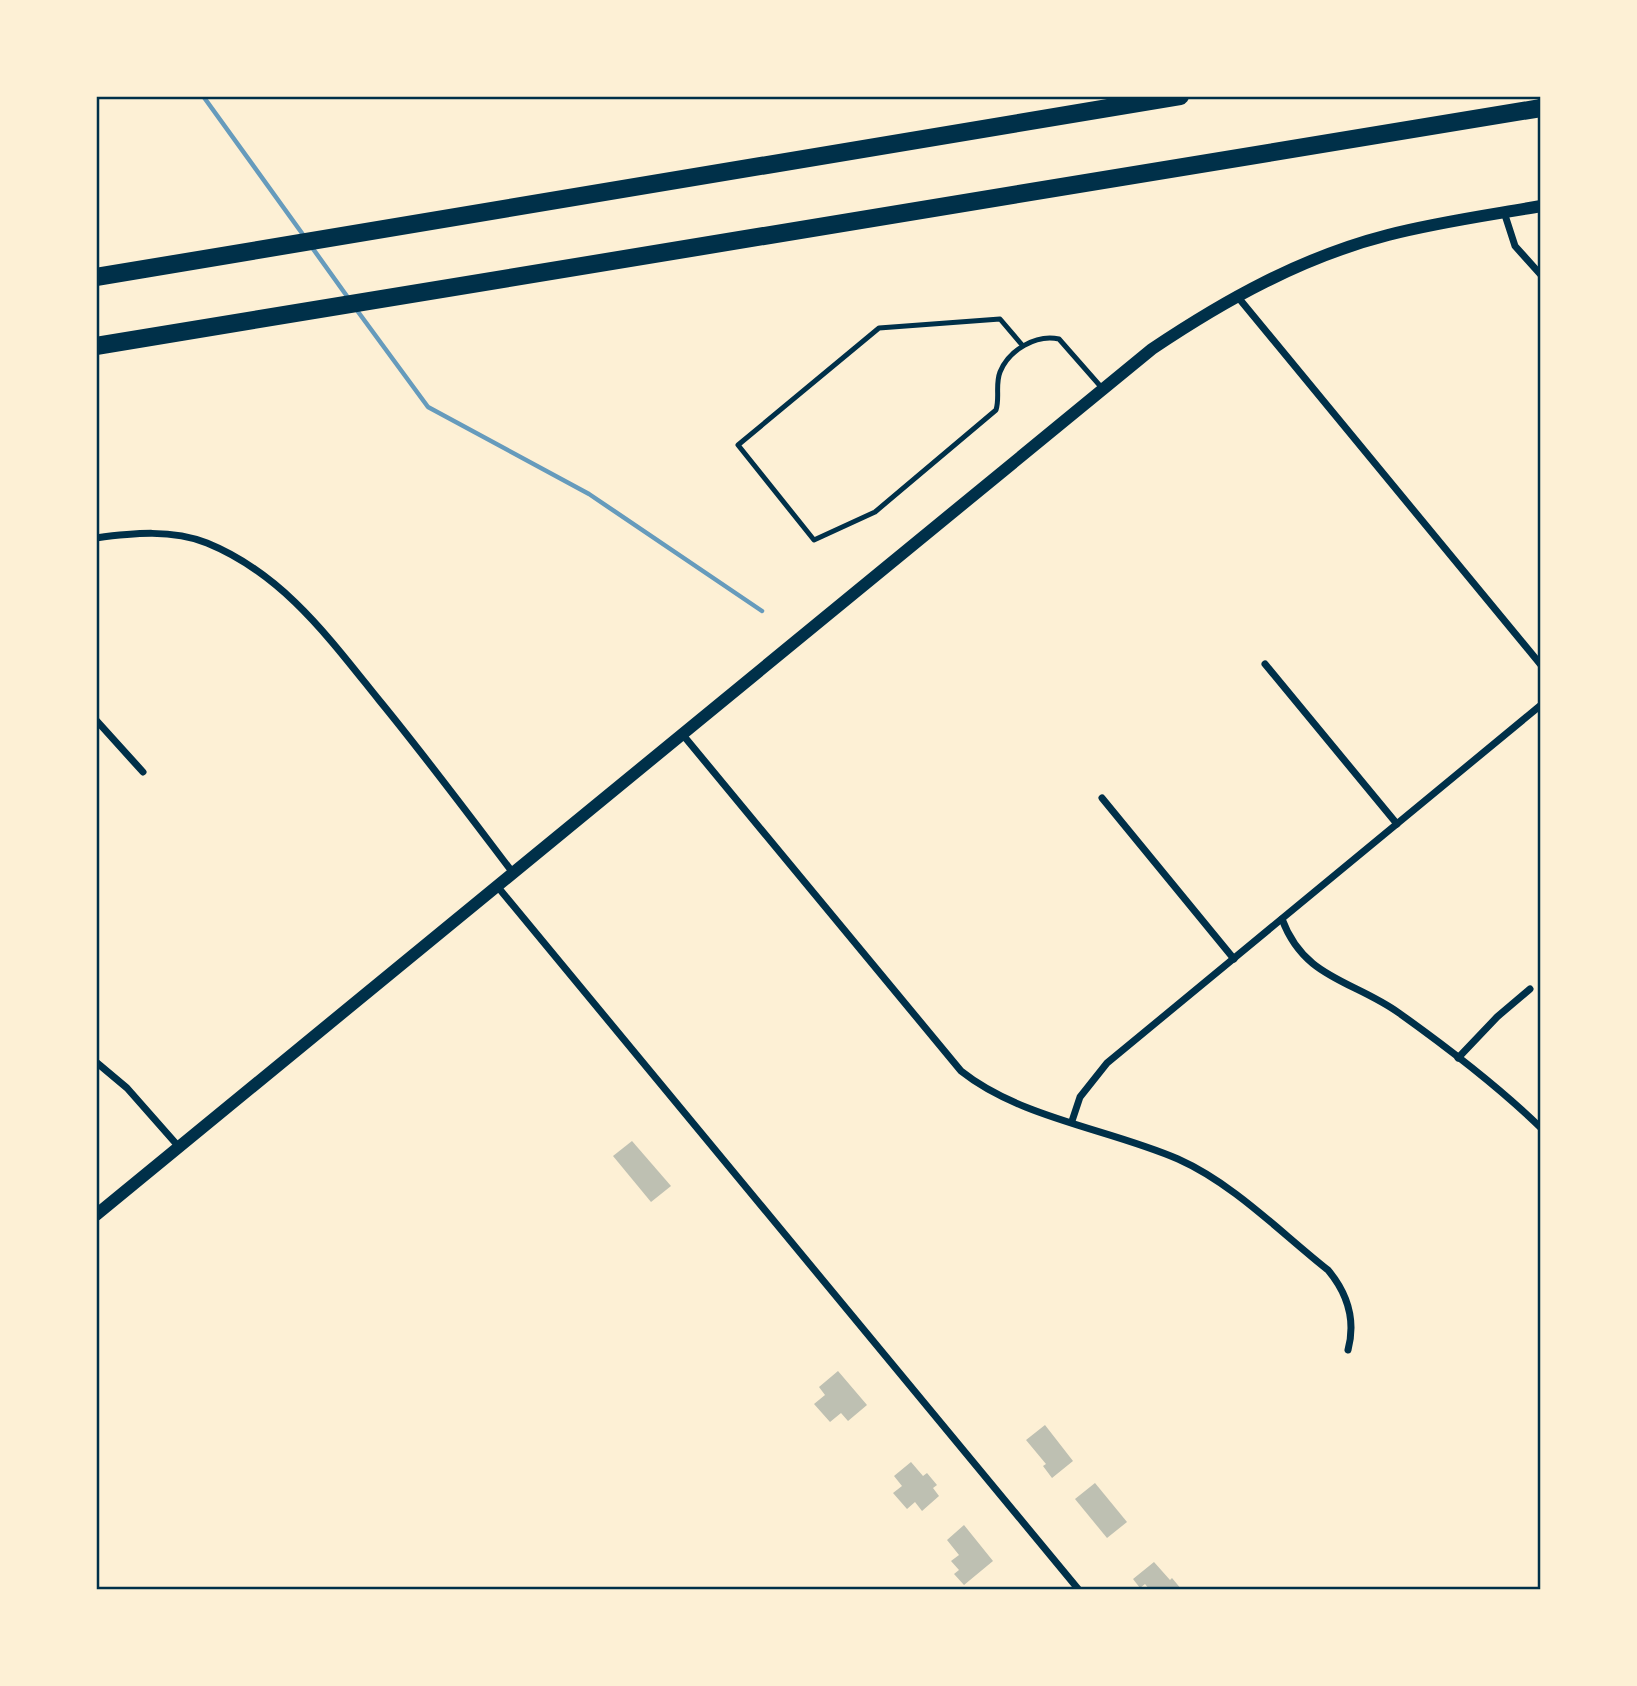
<svg xmlns="http://www.w3.org/2000/svg" width="1637" height="1686" viewBox="0 0 1637 1686" font-family="'PT Serif',serif">
<style>
.lines{fill:none;stroke-linecap:round;stroke-linejoin:round}
.stream{stroke:#669bbc;stroke-width:4.5}
.building{fill:#bec0b2}
.service{stroke:#003049;stroke-width:5}
.minor{stroke:#003049;stroke-width:7}
.tertiary{stroke:#003049;stroke-width:12}
.motorway{stroke:#003049;stroke-width:18}
.neatline{fill:none;stroke:#003049;stroke-width:2.5}
</style>
<rect width="100%" height="100%" fill="#fdf0d5"/>
<g class="lines">
<g class="stream">
<polyline points="203,96 304,236"/>
<polyline points="311,246 349,299"/>
<polyline points="356,309 428,407 589,494 762,611"/>
</g>
</g>
<g class="building">
<polygon points="632,1141 671,1186 651,1202 613,1156"/>
<polygon points="838,1371 867,1405 848,1421 841,1413 830,1422 814,1404 825,1395 819,1387"/>
<polygon points="1045,1425 1073,1461 1052,1478 1043,1466 1046,1464 1026,1440"/>
<polygon points="911,1462 923,1476 927,1473 937,1485 933,1488 939,1496 922,1511 915,1502 907,1509 893,1493 902,1486 894,1476"/>
<polygon points="1095,1483 1127,1522 1107,1538 1075,1499"/>
<polygon points="964,1525 993,1561 964,1585 954,1574 959,1570 951,1561 959,1555 947,1540"/>
<polygon points="1154,1562 1170,1580 1172,1578 1182,1590 1150,1590 1145,1584 1140,1588 1133,1579"/>
</g>
<g class="lines">
<path class="service" d="M1023,346L1000,319L879,328L738,445L814,540L875,512L996,410C1000,398 995,385 1000,372C1009,350 1036,334 1059,339L1102,388"/>
<g class="minor">
<polyline points="1504,212 1515,246 1541,275"/>
<polyline points="1237,296 1541,665"/>
<path d="M96,538C133,533 172,529 207,543C283,574 329,638 379,700C425,756 469,815 513,873"/>
<polyline points="1265,664 1397,824"/>
<polyline points="96,720 143,772"/>
<path d="M683,735L961,1071C1020,1118 1109,1129 1178,1159C1234,1184 1281,1233 1328,1270C1348,1294 1356,1320 1348,1350"/>
<polyline points="1102,798 1234,959"/>
<polyline points="497,886 1079,1590"/>
<path d="M1282,919C1304,979 1353,980 1399,1013C1448,1048 1498,1086 1541,1128"/>
<polyline points="1458,1058 1497,1017 1530,989"/>
<polyline points="96,1062 127,1088 179,1147"/>
<polyline points="1072,1121 1080,1097 1107,1063 1541,705"/>
</g>
<path class="tertiary" d="M96,1215L1152,349C1225,300 1302,257 1388,235C1438,222 1490,215 1541,206"/>
<g class="motorway">
<polyline points="96,277 1180,96"/>
<polyline points="96,346 1541,108"/>
</g>
</g>
<rect width="1637" height="1686" fill="none" stroke="#fdf0d5" stroke-width="196"/>
<rect x="98" y="98" width="1441" height="1490" class="neatline"/>
</svg>
